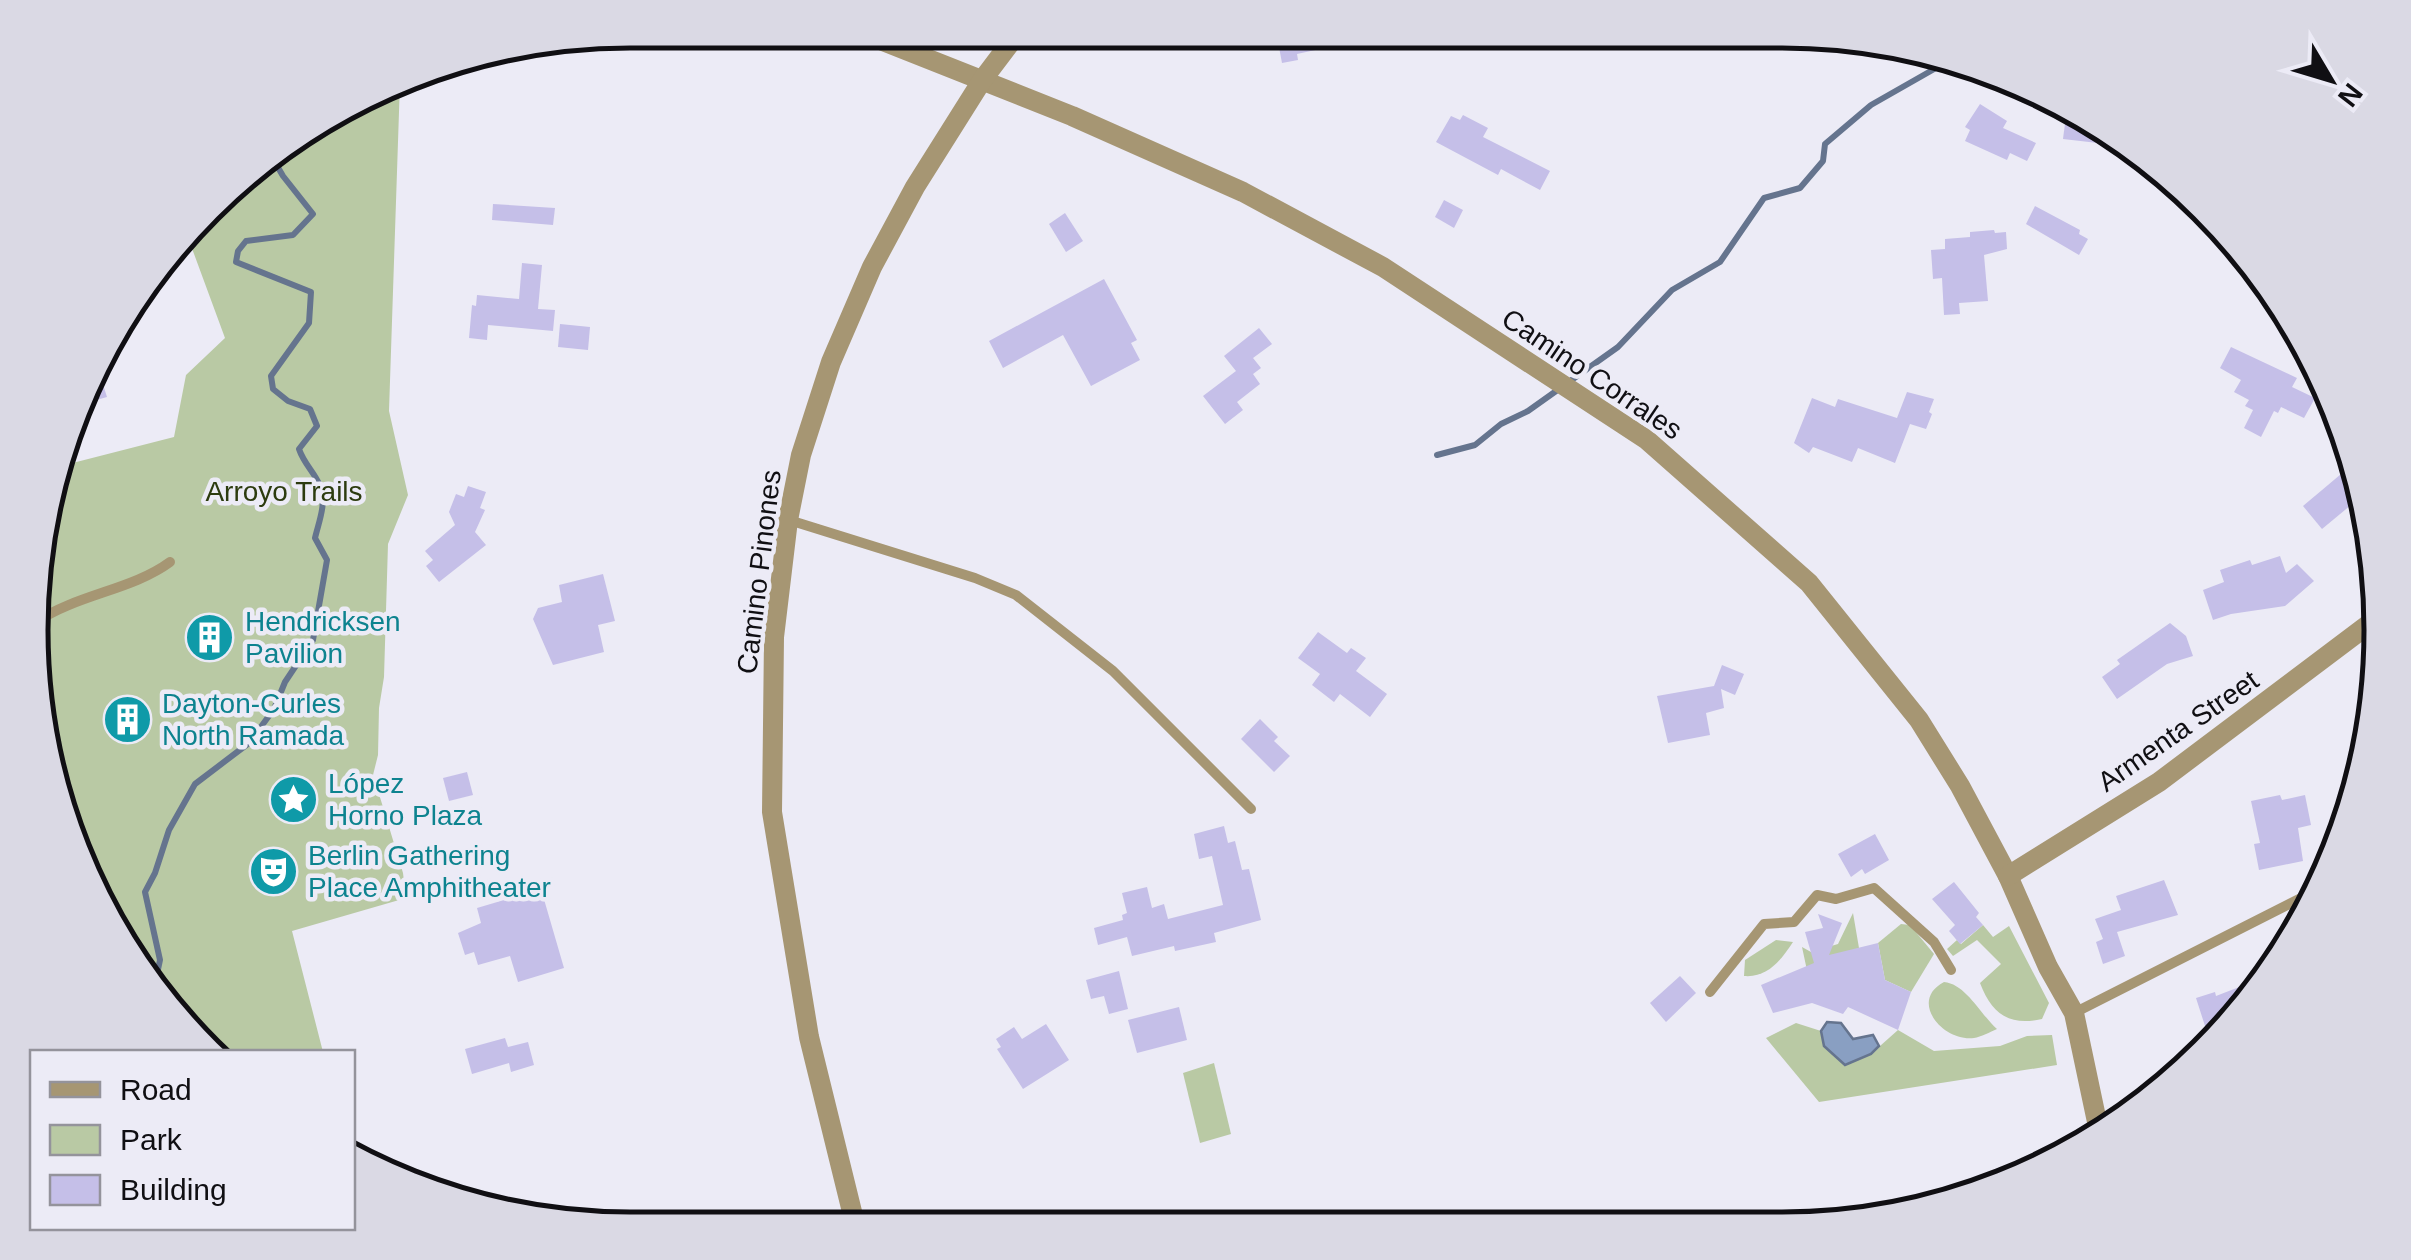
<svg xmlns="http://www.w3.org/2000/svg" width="2411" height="1260" viewBox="0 0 2411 1260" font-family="Helvetica,sans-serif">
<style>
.green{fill:#b9c9a4}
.water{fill:#899fc2;stroke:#65748e;stroke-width:2.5}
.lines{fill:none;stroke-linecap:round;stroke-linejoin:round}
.stream{stroke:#65748e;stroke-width:6}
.building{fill:#c5bfe8}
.service{stroke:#a69673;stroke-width:10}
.minor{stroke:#a69673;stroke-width:20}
.labels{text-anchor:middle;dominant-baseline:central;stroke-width:9;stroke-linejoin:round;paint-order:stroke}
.street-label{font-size:28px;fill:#100f13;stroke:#ecebf6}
.park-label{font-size:28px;fill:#2c3b0f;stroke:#ecebf6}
.culture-label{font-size:28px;fill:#0d838f;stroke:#ecebf6;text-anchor:start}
.rim{fill:none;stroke:#100f13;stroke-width:5}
</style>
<rect width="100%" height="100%" fill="#ecebf6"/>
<g class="green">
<polygon points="400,82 389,411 408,495 388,544 384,677 379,708 378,755 371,783 379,794 403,873 406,898 292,931 323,1052 204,1052 76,860 31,670 50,475 53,468 174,437 186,375 225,338 190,243 211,212 264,154"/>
<polygon points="1853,913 1859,948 1808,975 1802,947 1811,952 1838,944"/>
<polygon points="1901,924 1910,925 1934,954 1911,992 1885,980 1878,943"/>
<path d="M1983,925L1993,937L2009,926L2049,1003L2042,1019C2010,1026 1992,1015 1980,983L2001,964L1977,940L1953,956L1947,949L1957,940L1961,944Z"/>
<path d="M1776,940L1793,942C1781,960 1768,978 1744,976L1745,960Z"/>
<path d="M1944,982C1966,984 1981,1015 1997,1029C1990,1032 1981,1037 1974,1038C1943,1042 1908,1001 1944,982Z"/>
<polygon points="1796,1023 1821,1031 1824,1046 1871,1054 1898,1030 1934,1051 2000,1046 2027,1036 2052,1035 2057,1065 1819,1102 1766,1038"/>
<polygon points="1214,1063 1231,1134 1200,1143 1183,1073"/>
</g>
<polygon class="water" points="1827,1022 1841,1023 1853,1039 1873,1035 1879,1046 1871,1054 1845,1065 1824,1046 1821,1031"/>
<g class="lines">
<g class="stream">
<polyline points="1437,455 1475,445 1501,424 1528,411 1618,347 1672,290 1720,262 1764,198 1800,188 1823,161 1825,144 1871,105 1943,64"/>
<path d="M156,979L160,960L145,892L155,873L169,830L195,784L249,743L274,709L285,682L313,640L327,560L315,538C319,521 327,503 320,486C315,473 304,464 299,449L317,426L310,409L288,401L273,389L271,376L309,323L311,292L236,262L238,251L246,241L293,235L313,214L283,176L269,152"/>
</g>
</g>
<g class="building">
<polygon points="1276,31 1317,31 1320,49 1297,54 1298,60 1282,63"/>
<polygon points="1980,104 2007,121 2003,128 2036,143 2027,161 2010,153 2007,160 1965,141 1970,130 1965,127"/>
<polygon points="2067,108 2089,124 2115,145 2063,139"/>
<polygon points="1463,115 1488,128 1483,137 1550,171 1540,190 1501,169 1498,175 1436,142 1451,116 1460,120"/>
<polygon points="1444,200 1463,210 1454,228 1435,217"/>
<polygon points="493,204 555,208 553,225 492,220"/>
<polygon points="2035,206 2080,230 2079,234 2088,239 2079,255 2026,224"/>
<polygon points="1065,213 1083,241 1066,252 1049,224"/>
<polygon points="1994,230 1995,233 2006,232 2007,249 1984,255 1988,301 1959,303 1960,314 1944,315 1942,278 1933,279 1931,250 1945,249 1945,239 1970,237 1970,232"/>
<polygon points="522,263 542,265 538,309 555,310 553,331 488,325 487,340 469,338 472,305 476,306 477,295 519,299"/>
<polygon points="1104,279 1137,340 1131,343 1140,360 1091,386 1063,335 1003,368 989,341"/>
<polygon points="560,324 590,327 588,350 558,347"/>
<polygon points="1259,328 1272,344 1253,358 1261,368 1253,374 1260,384 1237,402 1243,410 1225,424 1203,396 1236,371 1224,356"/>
<polygon points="2231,347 2297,378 2292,387 2315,398 2304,418 2281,407 2278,413 2274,411 2261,437 2244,428 2253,410 2245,406 2249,400 2234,392 2241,380 2220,368"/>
<polygon points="98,369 107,397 82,404 86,397"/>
<polygon points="1907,392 1934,399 1929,412 1932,414 1926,429 1910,424 1895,463 1858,448 1852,462 1813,447 1809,453 1794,443 1812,398 1835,407 1838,399 1897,418"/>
<polygon points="2353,464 2357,500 2322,529 2303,506"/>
<polygon points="468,486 486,492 480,508 485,510 475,532 486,545 439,582 426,566 433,560 425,551 455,525 449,512 456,494 464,497"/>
<polygon points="2280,556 2286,573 2297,564 2314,581 2285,606 2231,614 2213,620 2203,590 2224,582 2220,570 2250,560 2252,565"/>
<polygon points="603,574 615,621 598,625 604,652 553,665 533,619 538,608 562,602 559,585"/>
<polygon points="204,619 227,628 216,655 193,646"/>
<polygon points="2170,623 2186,636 2193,656 2167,664 2117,699 2102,677 2120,664 2117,660"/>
<polygon points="1318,632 1347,653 1351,648 1366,658 1356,671 1387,694 1370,717 1340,694 1334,702 1312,685 1320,674 1298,658"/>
<polygon points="1722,665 1744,674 1735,695 1721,689 1724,708 1706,713 1710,735 1668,743 1657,696 1714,686"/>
<polygon points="1260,719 1278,737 1274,741 1290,756 1274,772 1241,739"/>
<polygon points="467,772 473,795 449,801 443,778"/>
<polygon points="2280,795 2282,800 2305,795 2311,825 2298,828 2303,861 2259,870 2254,844 2260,843 2251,801"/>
<polygon points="1224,826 1228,843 1235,841 1242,870 1249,869 1261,920 1214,933 1216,942 1175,951 1174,946 1132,956 1127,937 1098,945 1094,928 1123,920 1122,915 1127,913 1122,893 1147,887 1152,908 1164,904 1168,919 1223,905 1212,856 1199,859 1194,834"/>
<polygon points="1875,834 1889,860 1865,874 1862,869 1851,877 1838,854"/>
<polygon points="2164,880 2178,915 2117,932 2125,956 2103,964 2096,942 2103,939 2095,919 2121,910 2116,896"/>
<polygon points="1954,882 1979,913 1976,917 1983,925 1960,944 1949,931 1955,925 1932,899"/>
<polygon points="541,889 564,968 518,982 510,956 478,965 474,952 465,955 458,933 481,923 477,908"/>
<polygon points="1818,914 1842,923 1829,955 1878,943 1885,980 1911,992 1898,1030 1848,1007 1843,1014 1812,1003 1773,1013 1761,985 1814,963 1805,932 1823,928"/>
<polygon points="1119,971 1128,1009 1109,1014 1104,996 1091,999 1086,980"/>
<polygon points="1680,976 1696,993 1666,1022 1650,1003"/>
<polygon points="2247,984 2252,996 2232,1025 2215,1040 2211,1027 2206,1029 2196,998 2215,992 2216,996"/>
<polygon points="1179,1007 1187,1040 1137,1053 1128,1020"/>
<polygon points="1046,1024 1069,1060 1023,1089 997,1049 1001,1047 996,1039 1014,1027 1022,1039"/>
<polygon points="505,1038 508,1047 528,1042 534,1065 511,1072 509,1063 472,1074 465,1049"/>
</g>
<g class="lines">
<g class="service">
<polyline points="789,520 975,578 1016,595 1113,671 1251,809"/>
<path d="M36,622C78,594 132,590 170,562"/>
<polyline points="1710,992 1764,924 1794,922 1817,895 1836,899 1874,888 1934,942 1951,970"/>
<polyline points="2074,1013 2321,888"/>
</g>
<g class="minor">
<polyline points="855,30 1072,116 1243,192 1383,267 1647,440 1809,583 1919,720 1960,786 2008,876 2048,967 2074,1013 2100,1136"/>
<polyline points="2008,876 2159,782 2373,621"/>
<polyline points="856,1228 809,1037 772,812 774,637 788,520 801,455 831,362 872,267 915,187 983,79 1020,30"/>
</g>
</g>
<defs>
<symbol id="building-disc" viewBox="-11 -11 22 22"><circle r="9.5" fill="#0f9aa8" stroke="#ecebf6"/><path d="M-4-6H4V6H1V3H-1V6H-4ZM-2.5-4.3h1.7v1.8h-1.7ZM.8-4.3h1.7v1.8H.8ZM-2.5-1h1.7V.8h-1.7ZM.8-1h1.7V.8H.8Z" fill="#fff"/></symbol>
<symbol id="sight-disc" viewBox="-11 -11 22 22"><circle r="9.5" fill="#0f9aa8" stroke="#ecebf6"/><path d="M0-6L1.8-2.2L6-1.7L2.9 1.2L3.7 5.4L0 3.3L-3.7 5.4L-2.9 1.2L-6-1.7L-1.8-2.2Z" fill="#fff"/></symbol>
<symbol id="theatre-disc" viewBox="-11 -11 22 22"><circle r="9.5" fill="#0f9aa8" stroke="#ecebf6"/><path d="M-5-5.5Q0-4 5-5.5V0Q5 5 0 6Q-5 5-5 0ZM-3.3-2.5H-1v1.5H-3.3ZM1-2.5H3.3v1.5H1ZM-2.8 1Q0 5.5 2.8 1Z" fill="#fff"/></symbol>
</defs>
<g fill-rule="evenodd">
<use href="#building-disc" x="182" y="610" width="55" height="55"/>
<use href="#building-disc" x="100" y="692" width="55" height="55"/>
<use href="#sight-disc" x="266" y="772" width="55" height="55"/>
<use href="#theatre-disc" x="246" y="844" width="55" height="55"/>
</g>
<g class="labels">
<g class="street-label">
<text transform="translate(1592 374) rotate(34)">Camino Corrales</text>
<text transform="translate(759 572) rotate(-83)">Camino Pinones</text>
<text transform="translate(2178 731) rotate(-35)">Armenta Street</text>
</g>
<g class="park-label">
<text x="284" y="491">Arroyo Trails</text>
</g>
<g class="culture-label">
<text x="245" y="621">Hendricksen<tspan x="245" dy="32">Pavilion</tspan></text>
<text x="162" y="703">Dayton-Curles<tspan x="162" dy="32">North Ramada</tspan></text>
<text x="328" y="783">López<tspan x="328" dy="32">Horno Plaza</tspan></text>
<text x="308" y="855">Berlin Gathering<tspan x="308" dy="32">Place Amphitheater</tspan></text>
</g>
</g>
<path d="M0 0H2411V1260H0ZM630 48H1782A582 582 0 0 1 2364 630V630A582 582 0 0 1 1782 1212H630A582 582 0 0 1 48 630V630A582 582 0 0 1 630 48Z" fill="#dad9e4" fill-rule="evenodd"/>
<path class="rim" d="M630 48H1782A582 582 0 0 1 2364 630V630A582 582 0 0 1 1782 1212H630A582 582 0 0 1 48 630V630A582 582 0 0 1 630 48Z"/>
<rect x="30" y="1050" width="325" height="180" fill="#ecebf6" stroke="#94939b" stroke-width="2.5"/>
<rect x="50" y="1082" width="50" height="15" fill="#a69673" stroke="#94939b" stroke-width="2.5"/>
<text x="120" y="1100" font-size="30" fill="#100f13">Road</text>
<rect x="50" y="1125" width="50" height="30" fill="#b9c9a4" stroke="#94939b" stroke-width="2.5"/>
<text x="120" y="1150" font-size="30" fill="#100f13">Park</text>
<rect x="50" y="1175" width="50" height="30" fill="#c5bfe8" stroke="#94939b" stroke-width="2.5"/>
<text x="120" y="1200" font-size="30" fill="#100f13">Building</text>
<g transform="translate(2331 80) rotate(128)" stroke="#ecebf6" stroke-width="8" paint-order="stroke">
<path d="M0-8L18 38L0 25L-18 38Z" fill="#100f13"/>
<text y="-15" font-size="28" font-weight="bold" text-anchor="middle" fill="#100f13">N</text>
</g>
</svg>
